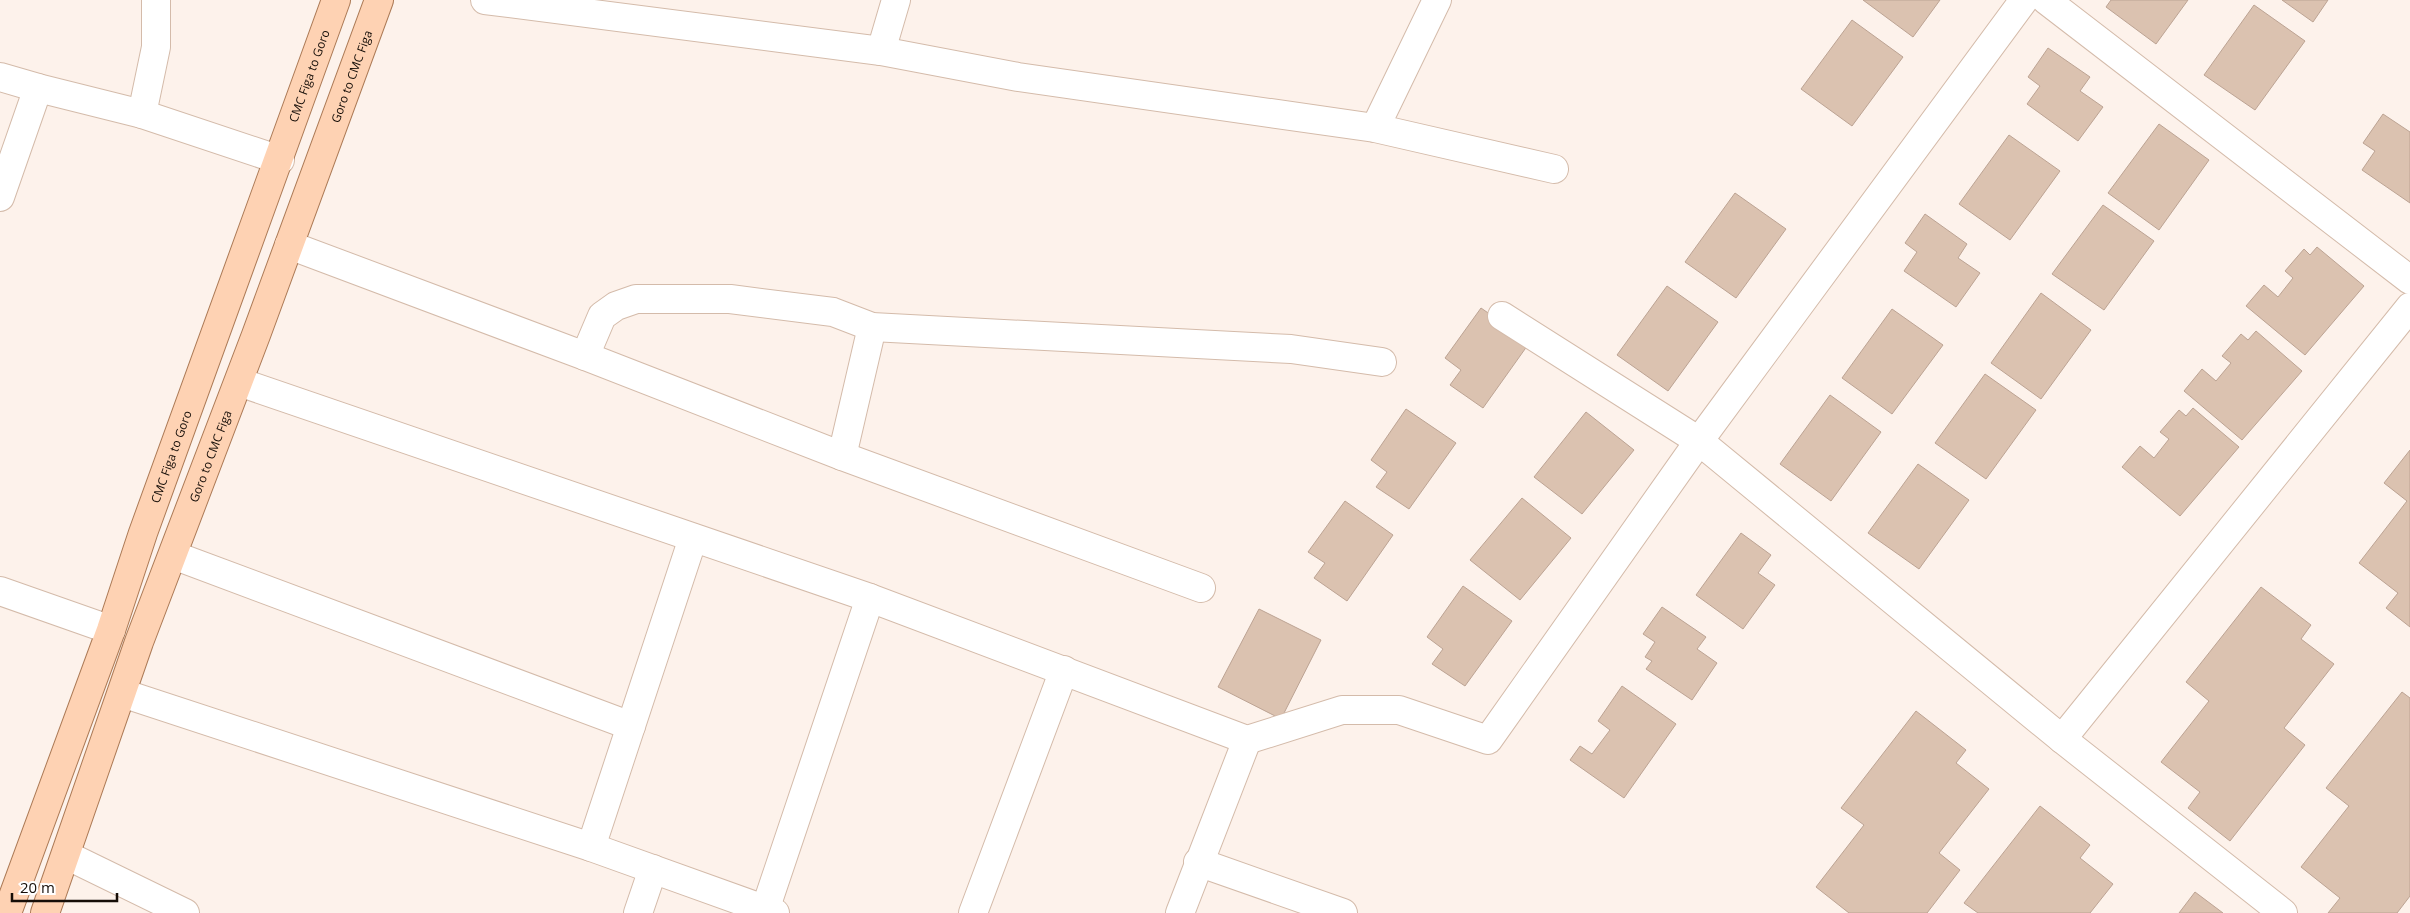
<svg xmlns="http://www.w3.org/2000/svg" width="2410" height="913" viewBox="0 0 2410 913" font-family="'Open Sans',sans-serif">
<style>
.building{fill:#dbc2b0;stroke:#bca393}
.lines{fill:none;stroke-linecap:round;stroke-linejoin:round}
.minor-casing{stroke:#d4bbaa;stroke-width:30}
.primary-casing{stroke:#ac7a56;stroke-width:30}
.minor{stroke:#fff;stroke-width:28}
.primary{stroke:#fed2b3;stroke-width:28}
.labels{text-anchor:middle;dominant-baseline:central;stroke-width:5;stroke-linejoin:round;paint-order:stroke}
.street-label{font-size:12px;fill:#160e08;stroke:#fff}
</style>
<rect width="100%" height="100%" fill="#fdf2eb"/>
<g class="building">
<polygon points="1863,0 1940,0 1913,37"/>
<polygon points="2111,0 2188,0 2156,44 2106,7"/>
<polygon points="2282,0 2328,0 2313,22"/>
<polygon points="2254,5 2305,41 2255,110 2204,75"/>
<polygon points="1852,20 1903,57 1852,126 1801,89"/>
<polygon points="2048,48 2090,77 2080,91 2103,107 2078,141 2027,104 2040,86 2028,77"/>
<polygon points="2383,114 2410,132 2410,203 2362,170 2375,151 2363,143"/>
<polygon points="2159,124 2209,160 2159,230 2108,193"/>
<polygon points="2009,135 2060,171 2010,240 1959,204"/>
<polygon points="1735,193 1786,229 1736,298 1685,262"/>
<polygon points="2103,205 2154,241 2104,310 2052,274"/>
<polygon points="1925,214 1967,244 1958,258 1980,273 1956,307 1904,271 1917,252 1905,243"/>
<polygon points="2317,247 2364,286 2305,355 2246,306 2264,285 2278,297 2293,278 2285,271 2304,249 2310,255"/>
<polygon points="1667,286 1718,322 1668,391 1617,355"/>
<polygon points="2041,293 2091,330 2041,399 1991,363"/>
<polygon points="1481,308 1530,342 1483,408 1450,385 1461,370 1445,358"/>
<polygon points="1892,309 1943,345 1892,414 1842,378"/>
<polygon points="2256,331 2302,371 2242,440 2184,391 2202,369 2216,381 2231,363 2222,356 2241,334 2248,340"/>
<polygon points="1985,374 2036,410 1986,479 1935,443"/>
<polygon points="1830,395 1881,432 1831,501 1780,464"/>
<polygon points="2193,408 2239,447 2180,516 2122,467 2140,446 2154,458 2169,439 2160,432 2179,410 2186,416"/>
<polygon points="1406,409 1456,443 1409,509 1376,487 1387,472 1371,460"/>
<polygon points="1586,412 1634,450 1582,514 1534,477"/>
<polygon points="2410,450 2410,627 2386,608 2398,593 2359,563 2407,501 2384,483"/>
<polygon points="1918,464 1969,500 1919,569 1868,533"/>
<polygon points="1522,498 1571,538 1520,600 1470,560"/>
<polygon points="1345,501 1393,535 1347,601 1314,578 1325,563 1308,552"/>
<polygon points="1741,533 1771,555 1758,573 1775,585 1743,629 1696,595"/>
<polygon points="1463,586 1512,621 1465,686 1432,664 1443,649 1427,637"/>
<polygon points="2261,587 2311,625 2301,639 2334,664 2284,728 2305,745 2230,841 2188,808 2200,792 2161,762 2209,701 2186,682"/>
<polygon points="1662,607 1706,637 1697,649 1717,663 1692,700 1646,669 1652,661 1645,657 1655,642 1643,634"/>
<polygon points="1259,609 1321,640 1281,719 1218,687"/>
<polygon points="1622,686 1676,724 1624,798 1570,760 1580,746 1592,754 1610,730 1598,721"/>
<polygon points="2402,692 2410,698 2410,896 2397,913 2328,913 2340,898 2301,867 2349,806 2326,788"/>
<polygon points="1916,711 1966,750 1956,763 1989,789 1939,853 1960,870 1927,913 1849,913 1816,887 1864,825 1841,808"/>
<polygon points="2040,806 2090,845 2080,858 2113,884 2090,913 1978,913 1964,903"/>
<polygon points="2195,892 2223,913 2179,913"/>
</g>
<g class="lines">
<defs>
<g id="minor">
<polyline points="485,0 881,51 1018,77 1375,128 1554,169"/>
<polyline points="2046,0 2410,280"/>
<polyline points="881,51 896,0"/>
<polyline points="0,77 38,88 142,114 280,160"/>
<polyline points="142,114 156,47 156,0"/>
<polyline points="1375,128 1437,0"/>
<polyline points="0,197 38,88"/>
<polyline points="289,245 585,356 842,456 1201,588"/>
<polyline points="1502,316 1699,441 2062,739 2283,913"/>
<polyline points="585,356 602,316 616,306 636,299 730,299 833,312 872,327 1291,349 1382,362"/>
<polyline points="239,382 870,598 1247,740 1342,710 1399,710 1488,740 1699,441 2024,0"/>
<polyline points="842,456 872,327"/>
<polyline points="173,555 631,726"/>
<polyline points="0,591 111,630"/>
<polyline points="122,693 591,847 775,913"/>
<polyline points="2062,739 2410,307"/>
<polyline points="591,847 693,538"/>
<polyline points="66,855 185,913"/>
<polyline points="1198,862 1343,913"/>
<polyline points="765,910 870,598"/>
<polyline points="638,913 653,869"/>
<polyline points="973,913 1064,670"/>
<polyline points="1180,913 1247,740"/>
</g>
<g id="primary">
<path id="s1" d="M7,913L111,630L143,533L336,0"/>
<path id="s2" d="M45,913L139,642L256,335L379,0"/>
</g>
</defs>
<use href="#minor" class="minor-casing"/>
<use href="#primary" class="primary-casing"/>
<use href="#minor" class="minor"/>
<use href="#primary" class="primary"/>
</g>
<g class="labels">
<g class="street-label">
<text stroke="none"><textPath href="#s1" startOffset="890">CMC Figa to Goro</textPath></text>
<text stroke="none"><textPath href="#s2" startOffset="891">Goro to CMC Figa</textPath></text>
<text stroke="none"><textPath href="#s1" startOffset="485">CMC Figa to Goro</textPath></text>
<text stroke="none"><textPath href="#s2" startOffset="486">Goro to CMC Figa</textPath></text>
</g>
</g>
<path d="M12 893v8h105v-8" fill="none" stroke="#160e08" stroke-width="2.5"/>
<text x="20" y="893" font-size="15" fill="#160e08" stroke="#ffffff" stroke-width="4" paint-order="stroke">20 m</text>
</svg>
